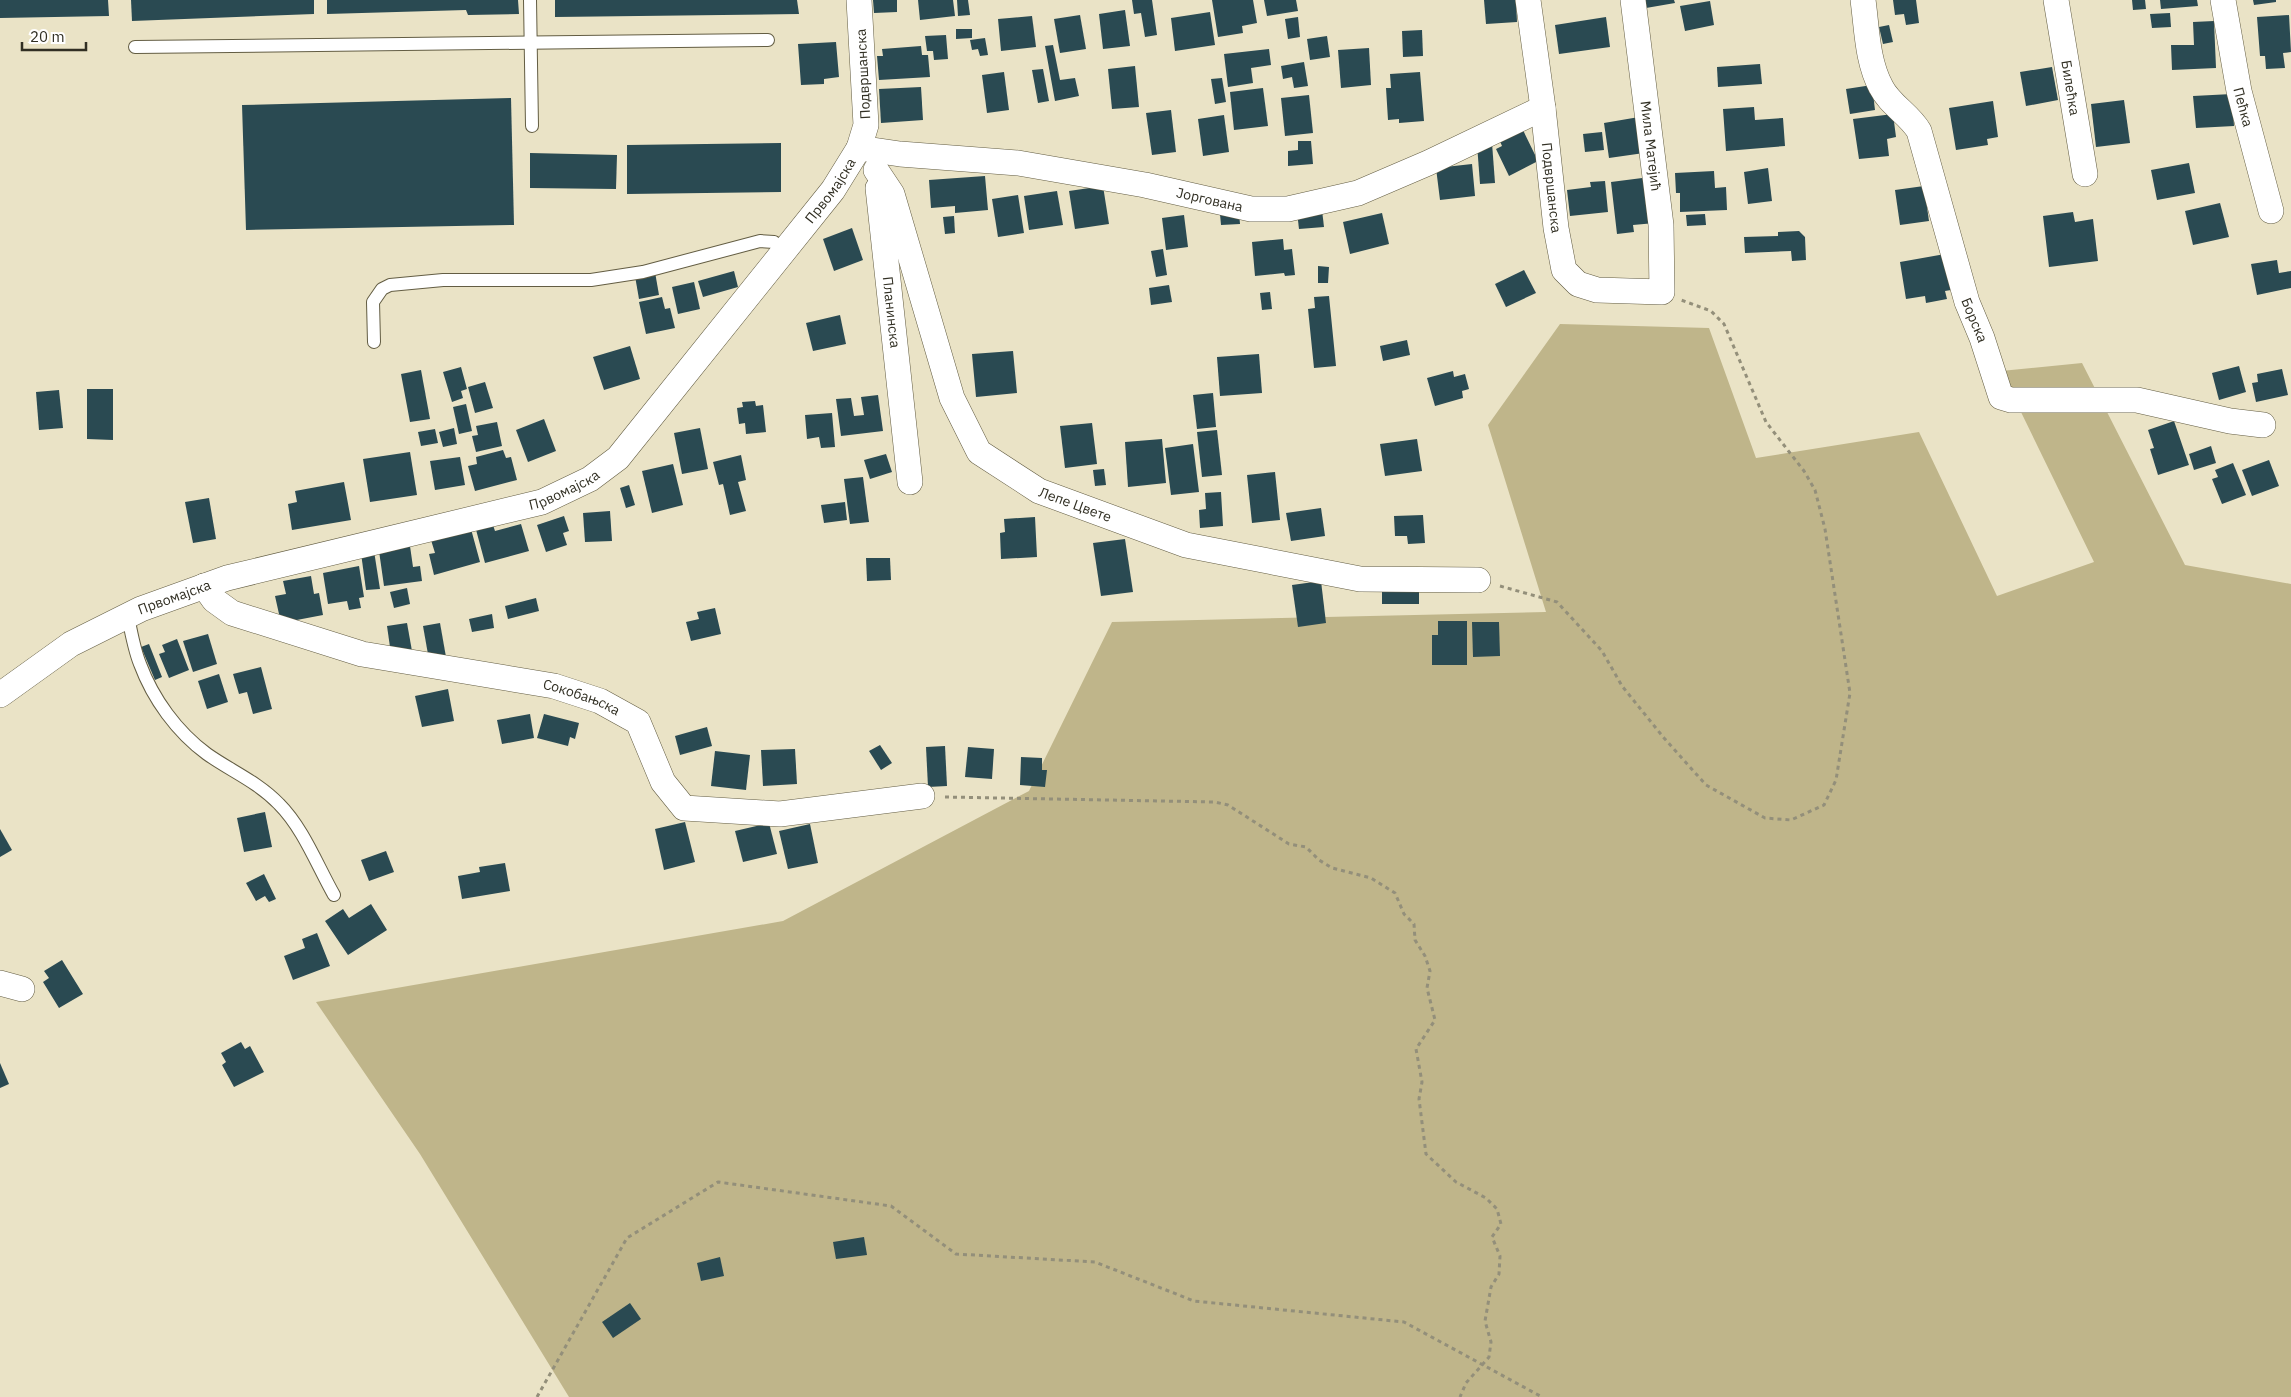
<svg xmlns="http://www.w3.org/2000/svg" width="2291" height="1397" viewBox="0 0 2291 1397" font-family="'IBM Plex Sans',sans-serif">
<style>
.green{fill:#bfb58a}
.building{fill:#2a4a52}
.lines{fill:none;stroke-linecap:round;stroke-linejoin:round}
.lane-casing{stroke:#635d43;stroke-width:14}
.street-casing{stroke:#635d43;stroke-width:26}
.path{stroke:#938f7a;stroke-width:3;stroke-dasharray:4 4;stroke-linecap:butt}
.lane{stroke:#fff;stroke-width:12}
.street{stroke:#fff;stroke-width:25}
.labels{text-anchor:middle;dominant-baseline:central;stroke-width:5;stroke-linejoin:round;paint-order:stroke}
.street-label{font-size:14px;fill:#312f23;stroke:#fff}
</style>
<rect width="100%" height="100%" fill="#eae3c6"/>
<polygon class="green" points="1560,324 1709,328 1756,458 1919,432 1997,596 2094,562 2001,371 2082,363 2185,565 2291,584 2291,1397 569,1397 420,1154 316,1002 783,921 1029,791 1112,622 1546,612 1488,425"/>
<g class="building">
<polygon points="0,0 108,0 109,16 0,18"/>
<polygon points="131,0 314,0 314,14 132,21"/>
<polygon points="327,0 518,0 519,14 468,15 466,10 327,14"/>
<polygon points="555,0 797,0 799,14 555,17"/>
<polygon points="873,0 897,0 897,12 874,13"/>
<polygon points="918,0 953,0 955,16 920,20"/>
<polygon points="957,0 968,0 970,15 958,16"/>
<polygon points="1132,0 1152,0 1157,35 1145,37 1141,13 1134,14"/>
<polygon points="1212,0 1253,0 1257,23 1242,26 1243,33 1218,37"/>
<polygon points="1264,0 1296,0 1298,11 1267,16"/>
<polygon points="1484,0 1516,0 1517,22 1486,24"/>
<polygon points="1644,0 1674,0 1675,3 1646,8"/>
<polygon points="1893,0 1916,0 1919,23 1906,25 1904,14 1895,15"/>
<polygon points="2132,0 2145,0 2146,9 2133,10"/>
<polygon points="2160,0 2197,0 2198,6 2161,9"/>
<polygon points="2253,0 2276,0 2276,2 2254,5"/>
<polygon points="1710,1 1714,25 1685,31 1680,6"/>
<polygon points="1125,10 1130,46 1103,49 1099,14"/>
<polygon points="1210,12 1215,45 1175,51 1171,18"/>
<polygon points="2170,13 2171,27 2152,28 2150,14"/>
<polygon points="1080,15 1086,49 1060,53 1054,19"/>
<polygon points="2289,15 2291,52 2283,53 2285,68 2266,69 2265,56 2260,56 2257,17"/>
<polygon points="1032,16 1036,47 1001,51 998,19"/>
<polygon points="1298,17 1300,37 1288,39 1285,19"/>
<polygon points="1606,17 1610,47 1559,54 1555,25"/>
<polygon points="2214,21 2216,68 2172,70 2171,45 2194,45 2193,22"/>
<polygon points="1889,25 1893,42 1883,44 1879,27"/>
<polygon points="956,29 972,29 972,38 956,39"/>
<polygon points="1422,30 1423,56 1403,57 1402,31"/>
<polygon points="946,35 948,59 934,60 933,51 927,51 925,36"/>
<polygon points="1327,36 1330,57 1310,60 1307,39"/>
<polygon points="985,38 988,55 980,56 978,49 972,50 970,40"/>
<polygon points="836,42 839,77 824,79 824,84 801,85 798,44"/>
<polygon points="1053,45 1060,80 1075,78 1079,96 1055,101 1045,46"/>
<polygon points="921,46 922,55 928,55 930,77 879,80 877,56 883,56 882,49"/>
<polygon points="1369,48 1371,85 1341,88 1338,50"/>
<polygon points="1269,49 1271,65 1251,68 1253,83 1228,87 1224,54"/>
<polygon points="1304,62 1308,86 1294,88 1292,77 1283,79 1281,66"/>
<polygon points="1760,64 1762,84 1718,87 1717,67"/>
<polygon points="1135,66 1139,107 1112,109 1108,69"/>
<polygon points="2052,67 2058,100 2026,106 2020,72"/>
<polygon points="1043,69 1049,101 1038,103 1032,70"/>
<polygon points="1004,72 1009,110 987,113 982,75"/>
<polygon points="1420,72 1424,121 1399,123 1399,119 1388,120 1386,88 1391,88 1390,74"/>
<polygon points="1222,78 1226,102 1215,104 1211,79"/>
<polygon points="1872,85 1875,110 1850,114 1846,89"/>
<polygon points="921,87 923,120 881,123 879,89"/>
<polygon points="1263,88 1268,126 1234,130 1230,92"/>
<polygon points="2232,94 2234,126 2196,128 2193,96"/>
<polygon points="1309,95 1313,133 1285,136 1281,98"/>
<polygon points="511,98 514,225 246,230 242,105"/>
<polygon points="2124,100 2130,143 2096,147 2091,104"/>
<polygon points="1993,101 1998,137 1987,139 1988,145 1956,150 1949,108"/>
<polygon points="1754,107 1755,120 1783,118 1785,146 1726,151 1723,109"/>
<polygon points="1171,110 1176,152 1152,155 1146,113"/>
<polygon points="1893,114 1896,137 1887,139 1889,156 1859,159 1853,119"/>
<polygon points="1224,115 1229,152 1203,156 1198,119"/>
<polygon points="1639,117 1644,153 1609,158 1604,123"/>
<polygon points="1522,128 1538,161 1509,176 1496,149 1502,146 1499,139"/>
<polygon points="1602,132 1604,150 1585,152 1583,134"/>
<polygon points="1298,141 1311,141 1313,164 1288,166 1288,151 1298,150"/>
<polygon points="781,143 781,192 627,194 627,145"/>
<polygon points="1492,143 1495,183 1480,184 1477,144"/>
<polygon points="530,153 617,155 616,189 530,188"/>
<polygon points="2189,163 2195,193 2157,200 2151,170"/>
<polygon points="1472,164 1475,196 1440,200 1436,168"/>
<polygon points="1768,168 1772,201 1748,204 1744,172"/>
<polygon points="1714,171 1715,188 1726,187 1727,210 1680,212 1680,193 1676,193 1675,173"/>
<polygon points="985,176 988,210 955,213 955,206 931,208 929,180"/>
<polygon points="1650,177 1655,223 1633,225 1634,232 1617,234 1611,182"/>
<polygon points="1605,181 1608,212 1570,216 1567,190 1591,187 1590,182"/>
<polygon points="1103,186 1109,224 1075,229 1069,191"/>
<polygon points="1924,186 1929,221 1900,225 1895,190"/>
<polygon points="1057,191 1063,225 1029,230 1024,196"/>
<polygon points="1018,195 1024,233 998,237 992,199"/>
<polygon points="2220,203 2229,237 2193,245 2185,211"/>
<polygon points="1322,210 1324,227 1299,229 1297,212"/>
<polygon points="2073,212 2075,222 2093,219 2098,261 2049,267 2043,216"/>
<polygon points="1239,213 1240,224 1221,225 1220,214"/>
<polygon points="1382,213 1389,244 1350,254 1343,222"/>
<polygon points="1705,214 1706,225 1687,226 1686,215"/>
<polygon points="1184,215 1188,247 1166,250 1162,218"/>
<polygon points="954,216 955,233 945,234 943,217"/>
<polygon points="852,228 863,260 834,271 823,239"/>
<polygon points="1799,231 1805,237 1806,260 1792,261 1791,251 1745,253 1744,237 1778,236 1778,232"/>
<polygon points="1283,239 1284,250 1292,249 1295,275 1285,276 1284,273 1255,276 1252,242"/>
<polygon points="1163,249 1167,275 1156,277 1151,251"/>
<polygon points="1945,254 1951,290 1945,291 1947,299 1926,303 1925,296 1906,299 1900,262"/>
<polygon points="2277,260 2279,273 2291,271 2291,288 2257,295 2251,264"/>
<polygon points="1318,266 1329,267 1328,283 1318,283"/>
<polygon points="1524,270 1536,293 1506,307 1495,284"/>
<polygon points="734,271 738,287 703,297 698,281"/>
<polygon points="655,272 659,295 639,299 635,276"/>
<polygon points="694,282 700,309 678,314 672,287"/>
<polygon points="1169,285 1172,302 1151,305 1149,288"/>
<polygon points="1270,292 1272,309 1262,310 1260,293"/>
<polygon points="1329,296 1336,366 1314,368 1308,309 1315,308 1314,297"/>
<polygon points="662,297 665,309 670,308 675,328 646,334 639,302"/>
<polygon points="840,315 846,344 813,351 806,323"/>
<polygon points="1407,340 1410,355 1383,361 1380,346"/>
<polygon points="630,346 640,379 604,390 593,357"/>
<polygon points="1013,351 1017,393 976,397 972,354"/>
<polygon points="1259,354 1262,393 1220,396 1217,357"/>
<polygon points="2239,366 2246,392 2219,400 2212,373"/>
<polygon points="461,367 467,389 461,391 463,398 452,402 443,372"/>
<polygon points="2282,369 2288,395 2256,402 2252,383 2258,382 2257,374"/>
<polygon points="421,370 430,419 410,422 401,374"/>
<polygon points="1453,371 1454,377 1465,374 1469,389 1462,391 1463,398 1435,406 1427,378"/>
<polygon points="485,382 493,408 475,413 468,387"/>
<polygon points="87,389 113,389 113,440 87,439"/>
<polygon points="59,390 63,428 39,430 36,392"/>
<polygon points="1213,393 1216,427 1197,429 1193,395"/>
<polygon points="878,395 883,431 841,436 836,399 851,398 854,416 864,415 861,397"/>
<polygon points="755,401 756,406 763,405 766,432 746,434 745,423 739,424 737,408 743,407 742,402"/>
<polygon points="466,404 472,431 459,434 453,407"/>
<polygon points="832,413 835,447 821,448 819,437 807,439 805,415"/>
<polygon points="544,419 556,451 528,462 516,430"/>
<polygon points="2174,421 2189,465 2158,475 2150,449 2154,448 2148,430"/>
<polygon points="497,422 502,446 476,452 472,436 478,435 476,426"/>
<polygon points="1092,423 1097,464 1065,468 1060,426"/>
<polygon points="454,428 457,444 443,447 439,432"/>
<polygon points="700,428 708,469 682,474 674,433"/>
<polygon points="435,429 438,443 421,446 418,432"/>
<polygon points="1217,430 1222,475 1202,477 1197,432"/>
<polygon points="1162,439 1166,483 1128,487 1125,442"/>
<polygon points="1417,439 1422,471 1385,476 1380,444"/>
<polygon points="1193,444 1199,492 1171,495 1165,448"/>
<polygon points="2211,446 2216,463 2194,470 2189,454"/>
<polygon points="503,450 506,458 511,457 517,480 475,491 468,466 477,464 476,457"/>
<polygon points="410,452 417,495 370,502 363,459"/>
<polygon points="886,454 892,472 870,479 864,460"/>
<polygon points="741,455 746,480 738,482 746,511 730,515 723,484 719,485 713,462"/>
<polygon points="460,457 465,485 435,490 430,461"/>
<polygon points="2269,460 2279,486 2252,496 2242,470"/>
<polygon points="2233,463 2246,495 2222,504 2212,479 2218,477 2215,470"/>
<polygon points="673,464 683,505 652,513 642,471"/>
<polygon points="1104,469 1106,485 1095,486 1093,470"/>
<polygon points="1275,472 1280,520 1252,523 1247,475"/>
<polygon points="863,477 869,522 850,524 844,479"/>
<polygon points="344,482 351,520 292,530 288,504 297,502 295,491"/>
<polygon points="629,485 635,505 626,508 620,488"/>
<polygon points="1221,492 1223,526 1200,528 1199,510 1206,509 1205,493"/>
<polygon points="209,498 216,539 193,543 185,502"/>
<polygon points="845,502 847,520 824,523 821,505"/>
<polygon points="1321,508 1325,536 1291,541 1286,513"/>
<polygon points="610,511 612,541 585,542 583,513"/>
<polygon points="1423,515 1425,543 1408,544 1407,536 1395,536 1394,516"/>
<polygon points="564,516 569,531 563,533 567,545 546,552 537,525"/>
<polygon points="1035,517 1037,557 1001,559 1000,533 1005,532 1004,519"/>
<polygon points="492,522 495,531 521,524 529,551 485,563 475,526"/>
<polygon points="471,529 480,562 434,575 429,554 435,553 431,540"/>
<polygon points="1125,539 1133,592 1101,596 1093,543"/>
<polygon points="410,546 413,567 420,566 422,581 384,586 379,551"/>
<polygon points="374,551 380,589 366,590 361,553"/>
<polygon points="866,558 890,558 891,580 867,581"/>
<polygon points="359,566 364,597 359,598 361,608 349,610 347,601 328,604 323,573"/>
<polygon points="311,576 314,594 319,593 323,615 281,623 275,596 286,594 283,581"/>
<polygon points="1321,581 1326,623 1298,627 1292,585"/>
<rect x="1382" y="587" width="37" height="17"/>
<polygon points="407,588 410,604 394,608 390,592"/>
<polygon points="536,598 539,611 508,619 505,606"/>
<polygon points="715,608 721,634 691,641 686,622 699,619 697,612"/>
<polygon points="492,614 494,628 472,632 469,619"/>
<polygon points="1438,621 1467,621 1467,665 1432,665 1432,635 1438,635"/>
<polygon points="1472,622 1499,622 1500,656 1473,657"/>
<polygon points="407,623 412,651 391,654 387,626"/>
<polygon points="440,623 446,657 429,660 423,626"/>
<polygon points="208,634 217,664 193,672 183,641"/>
<polygon points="177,639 189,670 169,678 159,654 165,652 162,645"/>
<polygon points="149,644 162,677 155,680 141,647"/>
<polygon points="261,667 272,709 253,714 247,692 239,694 233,674"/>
<polygon points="219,674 228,702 207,709 198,681"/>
<polygon points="448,689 454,721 422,727 415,696"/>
<polygon points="530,714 534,738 502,744 497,720"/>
<polygon points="544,714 579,723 575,739 570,737 568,746 537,738"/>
<polygon points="707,727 712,746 680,755 675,736"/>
<polygon points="880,745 892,763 881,770 869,751"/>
<polygon points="945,746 947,786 928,787 926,747"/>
<polygon points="968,747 994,749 992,779 965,777"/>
<polygon points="795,749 797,784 763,786 761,750"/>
<polygon points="715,751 750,755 746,790 711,786"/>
<polygon points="1021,757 1042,758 1042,770 1047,770 1045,787 1020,785"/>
<polygon points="265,812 272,847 244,852 237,818"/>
<polygon points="685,822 695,862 664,870 655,829"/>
<polygon points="769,823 777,854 743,862 735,831"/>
<polygon points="810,824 818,863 788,869 779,831"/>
<polygon points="0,829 12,850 0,857"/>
<polygon points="386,851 394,872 369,881 361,860"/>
<polygon points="505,863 510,891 462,899 458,876 480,872 479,867"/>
<polygon points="264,874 276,899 269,902 265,896 256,901 246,883"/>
<polygon points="371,904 387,930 348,955 325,921 343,909 349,918"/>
<polygon points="317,933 330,966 293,980 284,956 305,948 302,939"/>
<polygon points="62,960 83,994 59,1008 43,982 49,978 44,971"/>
<polygon points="241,1042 245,1049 250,1046 264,1072 234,1087 222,1065 226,1062 221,1053"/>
<polygon points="0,1063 9,1084 0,1088"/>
<polygon points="864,1237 867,1255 836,1259 833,1242"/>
<polygon points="720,1257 724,1276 701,1281 697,1263"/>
<polygon points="630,1303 641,1319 613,1338 602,1322"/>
</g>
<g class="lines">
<defs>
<g id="lane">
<polyline points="530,0 532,126"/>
<polyline points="135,47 768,40"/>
<polyline points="374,342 373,302 382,289 390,285 443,280 591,280 643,272 760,241 774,242 785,250"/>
<path d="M128,616C131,632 134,649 140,664C153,699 177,732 207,754C231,771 258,782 279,804C303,828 317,865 334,895"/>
</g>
<g id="street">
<path id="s1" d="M1528,0L1543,108L1556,228L1564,270L1578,284L1597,290L1662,292L1661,225L1633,0"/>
<path id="s2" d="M1863,0C1867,29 1867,61 1881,87C1890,105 1909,114 1919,131L1967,302L1982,338L2001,397L2011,400H2137L2230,421L2263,425"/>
<path id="s3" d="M2056,0L2085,174"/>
<path id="s4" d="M2223,0L2239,91L2271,211"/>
<path id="s5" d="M859,148L900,154L1018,163L1145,185L1251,209H1288L1358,193L1428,163L1543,108"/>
<path id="s6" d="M876,170L892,194L952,398L979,452L1039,491L1186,545L1360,579L1478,580"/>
<path id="s7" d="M878,188L910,482"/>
<path id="s8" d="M204,586L214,600L232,613L362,654L554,686L600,701L638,722L663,782L684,808L780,814L922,796"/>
<path id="s9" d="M0,695L71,644L141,609L227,578L542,502L590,479L618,458L833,190L859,148L866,125L859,0"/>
<polyline points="0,983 22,989"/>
</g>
</defs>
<use href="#lane" class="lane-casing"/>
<use href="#street" class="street-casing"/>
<g class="path">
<polyline points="1500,586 1557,602 1602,651 1622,686 1664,738 1706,785 1765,818 1791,820 1824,805 1836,780 1850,693 1825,529 1815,490 1804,471 1766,422 1724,324 1711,311 1681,300"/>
<polyline points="945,797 1215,802 1228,805 1289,844 1306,847 1319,860 1332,868 1371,878 1395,893 1404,914 1414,924 1415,940 1425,956 1430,971 1427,988 1435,1020 1416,1049 1422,1082 1419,1099 1426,1154 1456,1182 1486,1198 1497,1209 1501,1224 1492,1237 1500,1256 1499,1274 1491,1287 1485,1321 1491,1342 1489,1357 1466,1383 1460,1397"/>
<polyline points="537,1397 627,1238 718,1182 891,1206 956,1254 1095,1262 1194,1301 1404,1322 1542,1397"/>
</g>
<use href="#lane" class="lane"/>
<use href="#street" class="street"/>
</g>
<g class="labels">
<g class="street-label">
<text transform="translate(863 74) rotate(-93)">Подвршанска</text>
<text stroke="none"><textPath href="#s3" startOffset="89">Билећка</textPath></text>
<text stroke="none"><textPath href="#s4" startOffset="109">Пећка</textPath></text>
<text transform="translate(1651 146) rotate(83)">Мила Матејић</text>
<text stroke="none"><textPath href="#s1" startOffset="189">Подвршанска</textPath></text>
<text stroke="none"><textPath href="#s9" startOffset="1011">Првомајска</textPath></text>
<text stroke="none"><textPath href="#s5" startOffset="355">Јоргована</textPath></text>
<text stroke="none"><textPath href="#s7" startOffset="125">Планинска</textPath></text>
<text stroke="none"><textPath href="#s2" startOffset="345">Борска</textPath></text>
<text stroke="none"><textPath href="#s9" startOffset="606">Првомајска</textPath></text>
<text stroke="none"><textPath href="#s6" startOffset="412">Лепе Цвете</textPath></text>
<text stroke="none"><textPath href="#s9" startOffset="201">Првомајска</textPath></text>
<text stroke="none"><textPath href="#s8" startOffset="400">Сокобањска</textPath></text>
</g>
</g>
<path d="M22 42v8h64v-8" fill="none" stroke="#312f23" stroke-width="2.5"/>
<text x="30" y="42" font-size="15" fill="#312f23" stroke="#ffffff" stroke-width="4" paint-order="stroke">20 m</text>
</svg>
